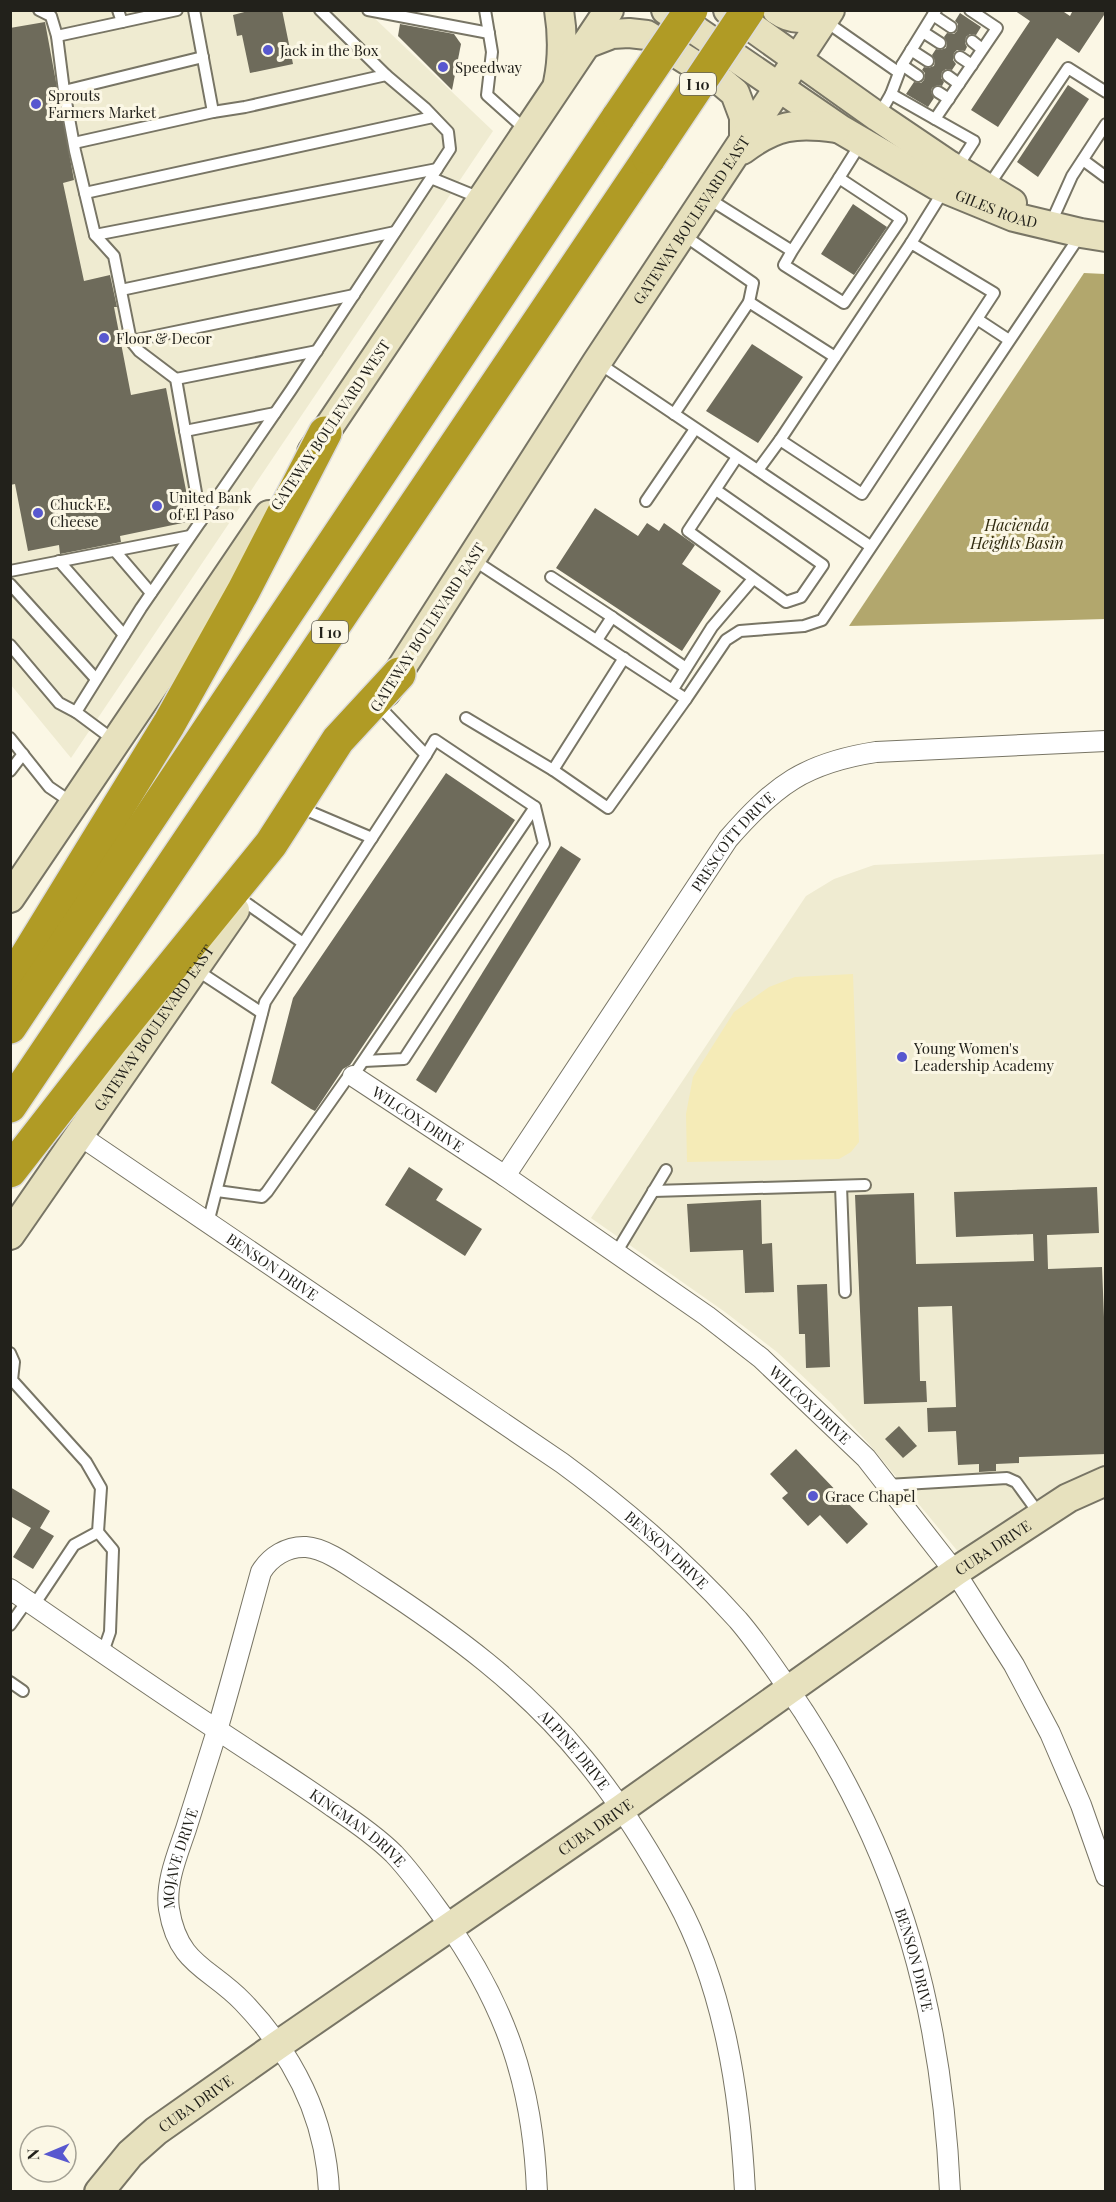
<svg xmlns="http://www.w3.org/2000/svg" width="1116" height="2202" viewBox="0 0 1116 2202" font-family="'Playfair Display',serif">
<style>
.built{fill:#efebd1}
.green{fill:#f5ebb7}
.water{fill:#b2a76d}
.building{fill:#6e6b5b}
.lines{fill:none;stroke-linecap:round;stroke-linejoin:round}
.lane-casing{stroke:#787565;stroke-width:14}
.street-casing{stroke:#787565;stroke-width:22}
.secondary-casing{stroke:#787565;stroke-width:32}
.highway-casing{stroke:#dcdbdb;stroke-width:36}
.lane{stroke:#fff;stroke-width:10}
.street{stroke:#fff;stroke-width:20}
.secondary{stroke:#e7e1be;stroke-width:28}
.highway{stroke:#b09b25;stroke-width:33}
.highway-bridge-casing{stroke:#dcdbdb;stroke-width:36;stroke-linecap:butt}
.highway-bridge{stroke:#b09b25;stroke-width:33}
.poi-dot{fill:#5858cf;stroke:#fbf7e5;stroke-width:2}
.labels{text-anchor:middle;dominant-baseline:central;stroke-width:6;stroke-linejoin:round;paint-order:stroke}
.shield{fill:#fbf7e5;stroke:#636158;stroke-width:1.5}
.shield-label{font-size:14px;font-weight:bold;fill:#22211b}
.poi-label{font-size:15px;fill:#22211b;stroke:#fbf7e5;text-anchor:start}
.street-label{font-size:15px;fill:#22211b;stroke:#fbf7e5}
.water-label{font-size:16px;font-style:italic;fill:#302a0f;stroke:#fbf7e5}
</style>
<rect width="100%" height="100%" fill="#fbf7e5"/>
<g class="built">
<polygon points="10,11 367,11 493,131 71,758 11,685"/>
<polygon points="1105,854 1105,1464 1054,1489 960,1554 869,1444 831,1403 777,1352 725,1312 591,1218 806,896 834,879 874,865"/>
</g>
<polygon class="green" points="853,974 859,1142 851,1152 839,1159 687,1162 686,1114 693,1077 734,1012 769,987 795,977"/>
<polygon class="water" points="1084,273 1105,274 1105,619 849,626"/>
<g class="building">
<polygon points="252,10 282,10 293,64 250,73 242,35 237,36 233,15"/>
<polygon points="1014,10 1061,10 1070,16 1073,10 1106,10 1106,12 1079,53 1057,38 998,127 971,110 1030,21"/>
<polygon points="960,13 981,27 976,35 970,34 966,37 965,43 967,47 965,51 957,50 954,53 953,60 956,64 952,70 946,69 942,72 941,78 944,82 942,86 938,85 932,88 931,92 934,98 928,107 906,94 914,82 921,83 924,80 925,73 922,70 924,67 928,68 934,66 935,61 932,55 936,49 940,50 946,48 947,43 944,37 947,33 954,34 957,31 958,24 955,21"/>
<polygon points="45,22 74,180 63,183 84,281 110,275 117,307 114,307 131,395 166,388 192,521 120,536 121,542 60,554 59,545 28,551 15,484 10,485 10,28"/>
<polygon points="400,24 454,34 461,44 452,90 398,36"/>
<polygon points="1068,85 1089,99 1038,177 1017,162"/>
<polygon points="853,204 887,227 854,275 821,254"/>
<polygon points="752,344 803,377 758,443 706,411"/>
<polygon points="595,508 638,536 647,523 659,531 664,523 695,545 682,564 721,591 682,651 556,568"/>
<polygon points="446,773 515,820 350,1065 343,1069 315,1111 311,1109 271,1083 293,998"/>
<polygon points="561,846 581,859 436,1093 416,1080"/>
<polygon points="409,1167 443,1189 436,1200 482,1229 465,1256 385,1205"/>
<polygon points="1097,1187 1099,1233 1047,1235 1048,1269 1102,1267 1106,1367 1106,1454 1019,1457 1019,1463 996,1464 996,1471 979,1472 979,1464 958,1465 956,1431 928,1432 927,1408 956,1407 952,1306 918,1307 920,1381 926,1381 927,1402 864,1404 855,1195 914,1193 916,1264 1034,1261 1033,1234 956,1237 954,1192"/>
<polygon points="761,1200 762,1244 772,1243 774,1292 745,1293 743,1250 690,1252 687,1204"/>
<polygon points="827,1284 830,1367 806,1368 805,1334 799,1334 797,1285"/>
<polygon points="899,1426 917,1446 903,1458 885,1439"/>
<polygon points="796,1449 868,1524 847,1544 820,1515 808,1526 782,1498 788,1493 770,1474"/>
<polygon points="10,1487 50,1511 40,1528 54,1536 33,1569 13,1557 31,1528 10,1516"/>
</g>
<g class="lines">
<defs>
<g id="lane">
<polyline points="39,10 51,16 57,36 64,91 75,151 95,235 114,256 131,341 139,351 176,379 201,521"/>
<polyline points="118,10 122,22 177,10"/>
<polyline points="194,10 213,112 245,107 386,75 320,10"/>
<polyline points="368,10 489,33"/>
<polyline points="485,10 492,52 487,95 526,130"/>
<polyline points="933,15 951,27"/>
<polyline points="825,21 898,72"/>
<polyline points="923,32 940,43"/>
<polyline points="57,36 122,22"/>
<polyline points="972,41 982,49"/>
<polyline points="911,50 928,61"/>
<polyline points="960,57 972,65"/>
<polyline points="902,65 918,76"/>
<polyline points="386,75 425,108 448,132 450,149 433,175"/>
<polyline points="948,76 959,84"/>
<polyline points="64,91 203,57"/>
<polyline points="938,92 949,99"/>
<polyline points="891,94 935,119"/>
<polyline points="879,115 891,94 902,65 936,10"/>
<polyline points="74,143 213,112"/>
<polyline points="1083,160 1106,177"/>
<polyline points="956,169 974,141 935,119 997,28 970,10"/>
<polyline points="839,178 861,143"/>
<polyline points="987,188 1068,68 1106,92"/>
<polyline points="85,193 433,117"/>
<polyline points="706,197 792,251 784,265 844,303 901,219 839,178 792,251"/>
<polyline points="1050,225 1072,176 1106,124"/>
<polyline points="682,234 753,283 749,302"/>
<polyline points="95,235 437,169"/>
<polyline points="911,243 944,190"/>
<polyline points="121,290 395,232"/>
<polyline points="977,319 862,494 780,440 911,243 994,293 977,319 1009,340"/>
<polyline points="131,341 354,295"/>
<polyline points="597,362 870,546"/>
<polyline points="176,379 317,351"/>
<polyline points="674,414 749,302 835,357"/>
<polyline points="185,431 275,413"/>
<polyline points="758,470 780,440"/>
<polyline points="716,490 823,565 801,597 786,602 688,531 737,457"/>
<polyline points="646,501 695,429"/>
<polyline points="115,551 151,593"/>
<polyline points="59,561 124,635"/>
<polyline points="10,571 190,536"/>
<polyline points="551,577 612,617"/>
<polyline points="10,584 96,679"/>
<polyline points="597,640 612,617 686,668"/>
<polyline points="10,645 59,703 76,712"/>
<polyline points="673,689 712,627 753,579"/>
<polyline points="686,699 726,640 740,631 804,626 822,620 1081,234"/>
<polyline points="466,718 553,770 608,808 686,699 472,559"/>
<polyline points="10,738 49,787 74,804"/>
<polyline points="115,741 76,712 141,608 291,390 431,178 480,198"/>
<polyline points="553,770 624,658"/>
<polyline points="10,771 23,754"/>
<polyline points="299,807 372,838"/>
<polyline points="242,900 303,943"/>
<polyline points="195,969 262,1013"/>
<polyline points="364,1061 404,1059 544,844 535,807"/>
<polyline points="841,1186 845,1292"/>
<polyline points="217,1191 262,1197 267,1192 348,1077 353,1076 535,807 435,740 426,755"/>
<polyline points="653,1191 865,1185"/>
<polyline points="208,1223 265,1002 426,755 376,703"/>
<polyline points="616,1253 666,1170"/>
<polyline points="10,1353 14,1362 12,1380 86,1462 101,1488 98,1532 74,1545 34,1605"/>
<polyline points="887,1485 1007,1478 1016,1482 1040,1515"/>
<polyline points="98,1532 113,1550 110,1632 103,1652"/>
<polyline points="10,1625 27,1601"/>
<polyline points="10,1682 23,1691"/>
</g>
<g id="street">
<path id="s1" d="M353,1076L505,1176L707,1316L761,1358L866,1458L955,1572L1014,1665L1050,1733L1081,1805L1106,1876"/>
<path id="s2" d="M79,1135L562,1463C626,1510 685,1561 738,1620C762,1648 783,1681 804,1712C902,1864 942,2012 950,2192"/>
<path id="s3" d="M505,1176L728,839C775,785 805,763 876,752L1106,741"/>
<path id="s4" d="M10,1589C79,1636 147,1684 216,1729C255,1755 295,1780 333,1807C354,1821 376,1836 394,1854C413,1874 428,1896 444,1918C506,2006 533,2084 537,2192"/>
<path id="s5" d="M329,2192C326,2118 293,2054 243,2002C209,1967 178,1965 169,1909C165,1883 178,1853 186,1829C196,1797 206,1766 216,1734C232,1680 246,1626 261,1572C270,1557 287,1546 306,1547C327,1548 356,1571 374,1582C452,1633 525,1686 584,1759C619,1801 649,1850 676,1899C724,1987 740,2092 745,2192"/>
</g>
<g id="secondary">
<path id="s6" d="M666,10L840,129L936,185L1014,217L1081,233L1106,237"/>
<polyline points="728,10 878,117 949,165 1012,203"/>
<path d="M777,10C794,22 808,19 825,10"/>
<polyline points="586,44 612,34 629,33 647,35 722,82 735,93 744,117 744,140"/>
<path d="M558,83C563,59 563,35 559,10"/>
<path d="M742,150C775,125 796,122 836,128"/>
<polyline points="312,452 609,10"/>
<path id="s7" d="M386,692L597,362L830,10"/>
<polyline points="10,898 269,515"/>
<path id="s8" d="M10,1235L235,910"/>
<path id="s9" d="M99,2192L130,2154L156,2131L278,2045L621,1809L955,1572L1068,1498L1106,1481"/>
</g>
<g id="highway">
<polyline points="10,983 169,724 244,590 325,433"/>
<polyline points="10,1027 619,116"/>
<polyline points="10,1106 649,158"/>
<polyline points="10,1171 112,1040 271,844 338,740 399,674"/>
</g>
</defs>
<use href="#lane" class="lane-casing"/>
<use href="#street" class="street-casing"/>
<use href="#secondary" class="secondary-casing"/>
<use href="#highway" class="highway-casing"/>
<use href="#lane" class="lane"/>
<use href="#street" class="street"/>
<use href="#secondary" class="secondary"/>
<use href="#highway" class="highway"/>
<defs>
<g id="highway-bridge">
<polyline points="619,116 691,10"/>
<polyline points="649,158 748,10"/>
</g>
</defs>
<use href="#highway-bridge" class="highway-bridge-casing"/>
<use href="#highway-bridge" class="highway-bridge"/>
</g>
<g class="poi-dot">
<circle cx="268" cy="50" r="6"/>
<circle cx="443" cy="67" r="6"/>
<circle cx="36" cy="104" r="6"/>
<circle cx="104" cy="338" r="6"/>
<circle cx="157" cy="506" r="6"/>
<circle cx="38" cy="513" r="6"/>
<circle cx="902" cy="1057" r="6"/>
<circle cx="813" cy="1496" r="6"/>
</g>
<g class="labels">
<g class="shield">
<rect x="680" y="73" width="36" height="22" rx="4.5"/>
<rect x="312" y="621" width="36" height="22" rx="4.5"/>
</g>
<g class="shield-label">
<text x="698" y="84">I 10</text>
<text x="330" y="632">I 10</text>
</g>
<g class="poi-label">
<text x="280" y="50">Jack in the Box</text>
<text x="455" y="67">Speedway</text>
<text x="48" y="95">Sprouts<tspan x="48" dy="17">Farmers Market</tspan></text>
<text x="116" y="338">Floor &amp; Decor</text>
<text x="169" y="497">United Bank<tspan x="169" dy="17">of El Paso</tspan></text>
<text x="50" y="504">Chuck E.<tspan x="50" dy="17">Cheese</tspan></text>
<text x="914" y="1048">Young Women's<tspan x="914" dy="17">Leadership Academy</tspan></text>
<text x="825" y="1496">Grace Chapel</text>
</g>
<g class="street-label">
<text stroke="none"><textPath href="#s6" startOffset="387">GILES ROAD</textPath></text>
<text stroke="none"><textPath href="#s7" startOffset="562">GATEWAY BOULEVARD EAST</textPath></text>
<text transform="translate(330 425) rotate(-56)">GATEWAY BOULEVARD WEST</text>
<text transform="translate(427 627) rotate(-57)">GATEWAY BOULEVARD EAST</text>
<text stroke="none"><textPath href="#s3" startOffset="405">PRESCOTT DRIVE</textPath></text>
<text stroke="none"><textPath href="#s8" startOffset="252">GATEWAY BOULEVARD EAST</textPath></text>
<text stroke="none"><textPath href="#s1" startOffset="78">WILCOX DRIVE</textPath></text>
<text stroke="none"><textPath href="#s2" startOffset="234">BENSON DRIVE</textPath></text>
<text stroke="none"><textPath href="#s1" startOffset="564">WILCOX DRIVE</textPath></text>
<text stroke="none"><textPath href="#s9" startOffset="1104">CUBA DRIVE</textPath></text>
<text stroke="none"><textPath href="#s2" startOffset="720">BENSON DRIVE</textPath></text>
<text stroke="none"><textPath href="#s5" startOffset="1080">ALPINE DRIVE</textPath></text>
<text stroke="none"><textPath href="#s9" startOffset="618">CUBA DRIVE</textPath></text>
<text stroke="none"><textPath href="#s4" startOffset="422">KINGMAN DRIVE</textPath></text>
<text stroke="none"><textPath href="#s5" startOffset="388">MOJAVE DRIVE</textPath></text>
<text stroke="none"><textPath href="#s2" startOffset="1206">BENSON DRIVE</textPath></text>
<text stroke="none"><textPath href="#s9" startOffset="132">CUBA DRIVE</textPath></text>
</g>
<g class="water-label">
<text x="1017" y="524">Hacienda<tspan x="1017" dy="18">Heights Basin</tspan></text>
</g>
</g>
<rect width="1116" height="2202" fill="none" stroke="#22211b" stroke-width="24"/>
<g transform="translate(48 2154) rotate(268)"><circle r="28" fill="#fbf7e5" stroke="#a4a194" stroke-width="1.5"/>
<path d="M0-4.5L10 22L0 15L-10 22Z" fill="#5858cf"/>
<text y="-9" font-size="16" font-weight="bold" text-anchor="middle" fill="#22211b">N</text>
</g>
</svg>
